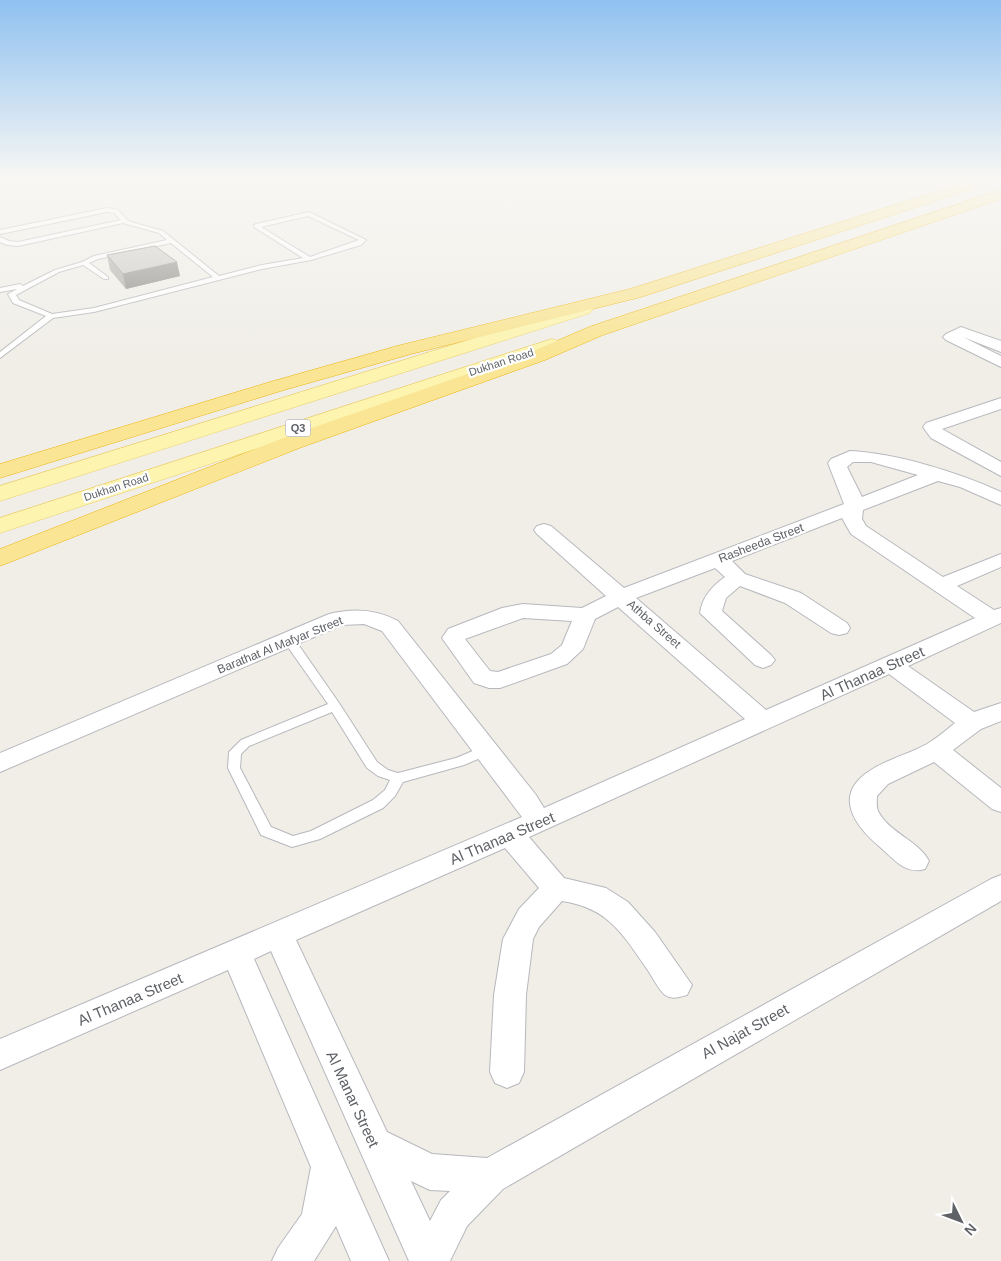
<svg xmlns="http://www.w3.org/2000/svg" width="1001" height="1261" viewBox="0 0 1001 1261" font-family="Arial,sans-serif">
<style>
.lines{fill:none;stroke-linecap:round;stroke-linejoin:round}
.service-casing{stroke:#b7b8bd;stroke-width:2}
.minor-casing{stroke:#b7b8bd;stroke-width:2}
.primary-casing{stroke:#edcd63;stroke-width:1}
.motorway-casing{stroke:#eeb308;stroke-width:1}
.service{fill:#fff;fill-rule:evenodd}
.minor{fill:#fff;fill-rule:evenodd}
.primary{fill:#fcf4af;fill-rule:evenodd}
.motorway{fill:#f9e594;fill-rule:evenodd}
.wall{fill:#afaca9}
.shaded-wall{fill:#8e8c89}
.building{fill:#cbc8c4;stroke:#8e8c89}
.labels{text-anchor:middle;dominant-baseline:central;stroke-width:4.5;stroke-linejoin:round;paint-order:stroke}
.far-street-label{font-size:11px;fill:#5e6166;stroke:#fff}
.shield{fill:#fff;stroke:#8e9094;stroke-width:1}
.shield-label{font-size:11px;font-weight:bold;fill:#5e6166}
.street-label{font-size:12px;fill:#5e6166;stroke:#fff}
.near-street-label{font-size:15px;fill:#5e6166;stroke:#fff}
</style>
<rect width="100%" height="100%" fill="#f0eee7"/>
<g class="lines">
<defs>
<g id="service">
<path d="M107,208L118,210L128,221L163,231L219,276L262,265L303,258L254,227V225L256,224L309,212L366,240L361,245L311,260L262,269L94,312L53,318L0,358V352L46,316L13,303L8,294L17,289L0,292V288L20,284L23,286L55,270L82,262L94,256L167,240L159,233L123,223L18,246L7,245L0,242V237L9,241L18,242L121,220L114,213L107,212L0,234V230ZM308,216L359,240L310,257L261,227ZM171,243L213,277L94,308L52,314L19,300L16,295L59,272L83,265L104,279H108V277L89,263L98,259Z"/>
<path d="M289,636L293,637L339,703L377,762L388,770L398,773L456,758L487,745L492,747L493,750L492,753L464,765L403,782L395,796L383,808L320,839L292,847L261,835L228,768L229,752L241,740L328,704L283,640ZM332,712L367,768L378,776L390,780L385,790L373,800L311,831L293,836L271,827L240,768L241,754L249,746Z"/>
</g>
<g id="minor">
<polygon points="961,327 1001,341 1001,352 963,337 1001,356 1001,367 946,340 943,337 946,334"/>
<polygon points="1001,398 1001,409 942,429 1001,462 1001,476 931,438 923,427 926,423"/>
<path d="M850,451C896,453 960,473 1001,492V505L960,487L938,481L863,510L862,519L866,526L943,577L1001,554V567L957,586L994,610L1001,608V623L908,666L974,712L1001,703V721L981,729L953,750L1001,788V812L992,809L934,762L888,784L877,796C877,800 876,807 878,811C889,833 918,840 929,861L925,869C905,875 894,859 880,847C854,825 832,794 871,770C888,759 909,754 927,744C937,738 946,730 955,723L889,674L529,837L564,878L606,888L628,902L655,932L692,985L687,995C679,997 672,1000 665,995C658,989 652,976 647,969C622,933 608,908 562,901L539,927L533,939L526,995L524,1072L519,1083L507,1088L495,1083L490,1072L494,995L503,939L519,909L539,888L505,848L296,940L387,1132L432,1154L487,1158L991,879L1001,875V901L503,1189L467,1226L450,1261H409L271,951L254,959L389,1261H351L336,1226L314,1261H272L278,1248L302,1214L311,1167L228,970L0,1070V1039L522,817L382,631L364,624L342,625L0,772V753L329,614C353,608 376,609 398,621L536,795L544,808L745,719L618,607L595,619L583,649L567,664L500,688H489L474,683L442,638L448,629L502,608L523,604L582,608L606,596L537,534L534,530L537,526L544,524L551,526L624,588L844,504L828,463L831,459ZM853,462H871L918,475L862,497L847,467ZM842,518L851,534L975,618L766,710L636,598L715,568L725,577C712,586 702,597 700,613L755,665L763,668L771,665L775,660L771,655L722,611L726,598L740,586L785,603L831,633L839,635L847,633L850,628L847,623L801,593L745,574L732,561ZM523,618L572,621L562,645L551,654L498,672L490,671L465,639ZM411,1181L430,1190L450,1191L441,1200L430,1221Z"/>
</g>
<g id="primary">
<polygon points="584,304 590,305 593,309 590,313 0,501 0,486"/>
<polygon points="552,339 559,341 561,345 559,349 0,533 0,518"/>
</g>
<g id="motorway">
<polygon points="967,182 972,183 974,186 972,189 641,297 411,354 284,390 0,478 0,464 270,382 397,346 630,289"/>
<polygon points="1001,190 1001,199 603,335 545,360 302,447 0,566 0,549 286,437 531,352 589,327"/>
</g>
</defs>
<use href="#service" class="service-casing"/>
<use href="#minor" class="minor-casing"/>
<use href="#primary" class="primary-casing"/>
<use href="#motorway" class="motorway-casing"/>
<use href="#service" class="service"/>
<use href="#minor" class="minor"/>
<use href="#primary" class="primary"/>
<use href="#motorway" class="motorway"/>
</g>
<polygon class="wall" points="107,255 180,276 126,289 110,270"/>
<polygon class="shaded-wall" points="177,262 180,276 126,289 123,274"/>
<polygon class="building" points="155,246 177,262 123,274 107,255"/>
<linearGradient id="sky" x2="0" y2="1"><stop stop-color="#8fc1f0"/><stop offset="0.5" stop-color="#f8f7f4"/><stop offset="1" stop-color="#f8f7f4" stop-opacity="0"/></linearGradient>
<rect width="1001" height="356" fill="url(#sky)"/>
<g class="labels">
<g class="far-street-label">
<text transform="translate(501 362) rotate(-18)">Dukhan Road</text>
<text transform="translate(116 487) rotate(-18)">Dukhan Road</text>
</g>
<rect class="shield" x="285.5" y="419.5" width="25" height="17" rx="4"/>
<g class="shield-label">
<text x="298" y="428">Q3</text>
</g>
<g class="street-label">
<text transform="translate(761 543) rotate(-21)">Rasheeda Street</text>
<text transform="translate(654 624) rotate(41)">Athba Street</text>
<text transform="translate(280 645) rotate(-22)">Barathat Al Mafyar Street</text>
</g>
<g class="near-street-label">
<text transform="translate(872 673) rotate(-24)">Al Thanaa Street</text>
<text transform="translate(502 838) rotate(-23)">Al Thanaa Street</text>
<text transform="translate(130 999) rotate(-23)">Al Thanaa Street</text>
<text transform="translate(745 1031) rotate(-29)">Al Najat Street</text>
<text transform="translate(353 1099) rotate(65)">Al Manar Street</text>
</g>
</g>
<g transform="translate(961 1221) rotate(132)" stroke="#ffffff" stroke-width="4" paint-order="stroke">
<path d="M0-4L9 19L0 12L-9 19Z" fill="#5e6166"/>
<text y="-8" font-size="14" font-weight="bold" text-anchor="middle" fill="#5e6166">N</text>
</g>
</svg>
